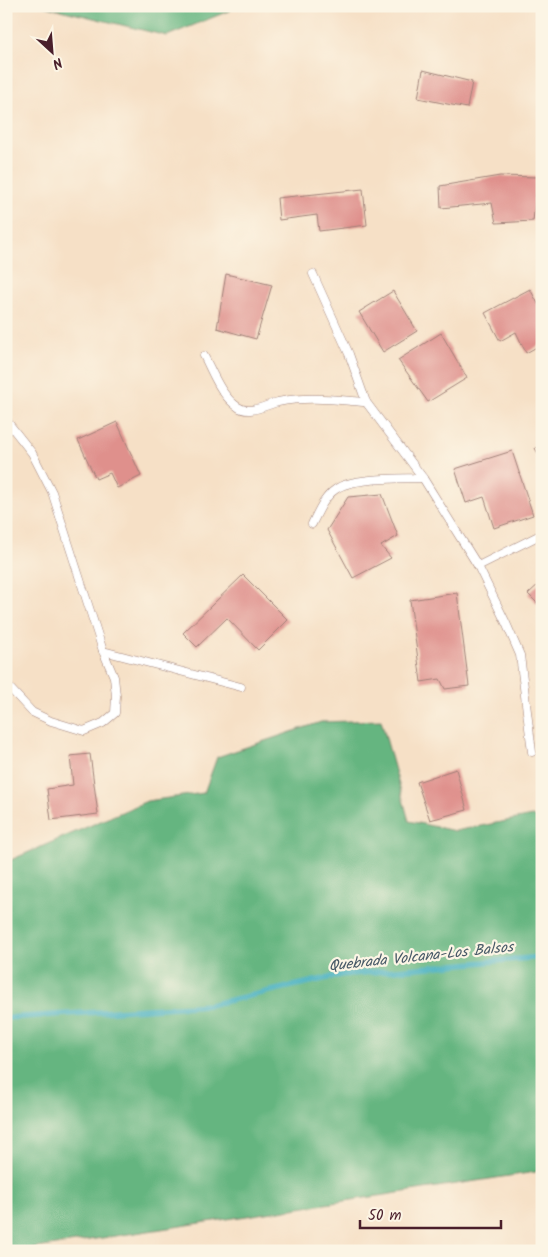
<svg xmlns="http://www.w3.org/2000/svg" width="548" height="1257" viewBox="0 0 548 1257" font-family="Kalam,sans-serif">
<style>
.forest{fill:#65b580;stroke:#586a56}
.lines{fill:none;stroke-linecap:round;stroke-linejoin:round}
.stream{stroke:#41aebf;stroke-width:5.5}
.building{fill:#df908c}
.lane-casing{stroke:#a08078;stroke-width:9}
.lane{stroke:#fff;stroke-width:8}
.labels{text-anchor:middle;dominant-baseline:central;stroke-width:4.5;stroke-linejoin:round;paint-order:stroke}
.water-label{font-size:15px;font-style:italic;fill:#465866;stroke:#fcf5e5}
</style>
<rect width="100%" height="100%" fill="#fcf5e5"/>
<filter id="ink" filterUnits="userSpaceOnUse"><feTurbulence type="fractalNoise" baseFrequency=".02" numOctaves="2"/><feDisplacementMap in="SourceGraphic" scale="10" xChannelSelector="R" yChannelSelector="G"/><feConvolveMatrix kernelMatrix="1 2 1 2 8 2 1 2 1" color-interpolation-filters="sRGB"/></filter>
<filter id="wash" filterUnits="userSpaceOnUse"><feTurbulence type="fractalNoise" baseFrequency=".0096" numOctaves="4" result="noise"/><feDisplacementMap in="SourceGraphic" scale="20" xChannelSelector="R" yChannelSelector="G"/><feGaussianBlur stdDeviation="1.12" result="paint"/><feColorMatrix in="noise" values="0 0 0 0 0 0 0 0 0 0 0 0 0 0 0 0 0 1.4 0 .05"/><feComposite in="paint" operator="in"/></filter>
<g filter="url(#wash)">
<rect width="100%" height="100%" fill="#f6e0c6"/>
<g class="forest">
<polygon points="44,6 235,6 231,10 167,36"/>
<polygon points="381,720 409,821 455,831 532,816 542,821 542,1171 17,1251 6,1251 6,862 147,801 204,793 217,757 321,722"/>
</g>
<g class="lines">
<polyline class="stream" points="6,1018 209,1005 341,975 542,957"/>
</g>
<g id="blocks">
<g class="building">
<polygon points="423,70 472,82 467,108 418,98"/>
<polygon points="500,176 538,177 533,221 496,223 492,203 441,208 440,186"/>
<polygon points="363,189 367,225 319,231 317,215 279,220 277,198"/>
<polygon points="226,274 272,285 256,339 217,328"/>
<polygon points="530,289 542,311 542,344 526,353 516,332 500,341 485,313"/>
<polygon points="393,291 417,331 383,352 359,312"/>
<polygon points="441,333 467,378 428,402 398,360"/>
<polygon points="117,422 141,476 117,488 110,473 96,479 78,440"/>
<polygon points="542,445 542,461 535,448"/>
<polygon points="512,451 533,515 494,528 484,497 466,503 455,469"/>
<polygon points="382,494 398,536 381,546 391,558 353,578 327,530 348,497"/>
<polygon points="243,575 288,620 258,650 227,618 197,647 183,633"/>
<polygon points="542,581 542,608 528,594"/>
<polygon points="457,593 469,686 445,689 440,679 421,682 410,600"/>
<polygon points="90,754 98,814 51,820 47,789 73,785 70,756"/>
<polygon points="456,769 467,810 430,820 417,782"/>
</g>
</g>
</g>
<g filter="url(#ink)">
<use href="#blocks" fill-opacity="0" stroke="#a08078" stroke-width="1"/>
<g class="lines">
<defs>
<g id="lane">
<polyline points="313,274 349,354 366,402 423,478 478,566 506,623 520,655 532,752"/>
<path d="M204,356C213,373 221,396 238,407C249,415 266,405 278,402C307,396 337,400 366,402"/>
<polyline points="6,420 32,453 52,492 103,651 114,677 116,696 115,713 103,723 84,731 51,721 32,712 6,684"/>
<path d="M312,524C318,512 324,497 336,489C352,477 402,479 423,478"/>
<polyline points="478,566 542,534"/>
<polyline points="103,651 241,687"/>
</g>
</defs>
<use href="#lane" class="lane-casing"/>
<use href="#lane" class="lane"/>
</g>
</g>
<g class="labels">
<g class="water-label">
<text transform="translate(421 957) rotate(-6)">Quebrada Volcana-Los Balsos</text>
</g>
</g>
<rect width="548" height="1257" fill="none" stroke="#fcf5e5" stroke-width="25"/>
<g transform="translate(52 52) rotate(154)" stroke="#fcf5e5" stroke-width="4" paint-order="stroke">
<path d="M0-4L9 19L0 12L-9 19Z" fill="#4a1f2b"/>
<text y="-8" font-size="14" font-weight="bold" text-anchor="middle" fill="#4a1f2b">N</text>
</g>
<path d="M360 1220v8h141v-8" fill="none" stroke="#4a1f2b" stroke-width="2.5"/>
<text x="368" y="1220" font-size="15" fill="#4a1f2b" stroke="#fcf5e5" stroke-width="4" paint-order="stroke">50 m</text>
</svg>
